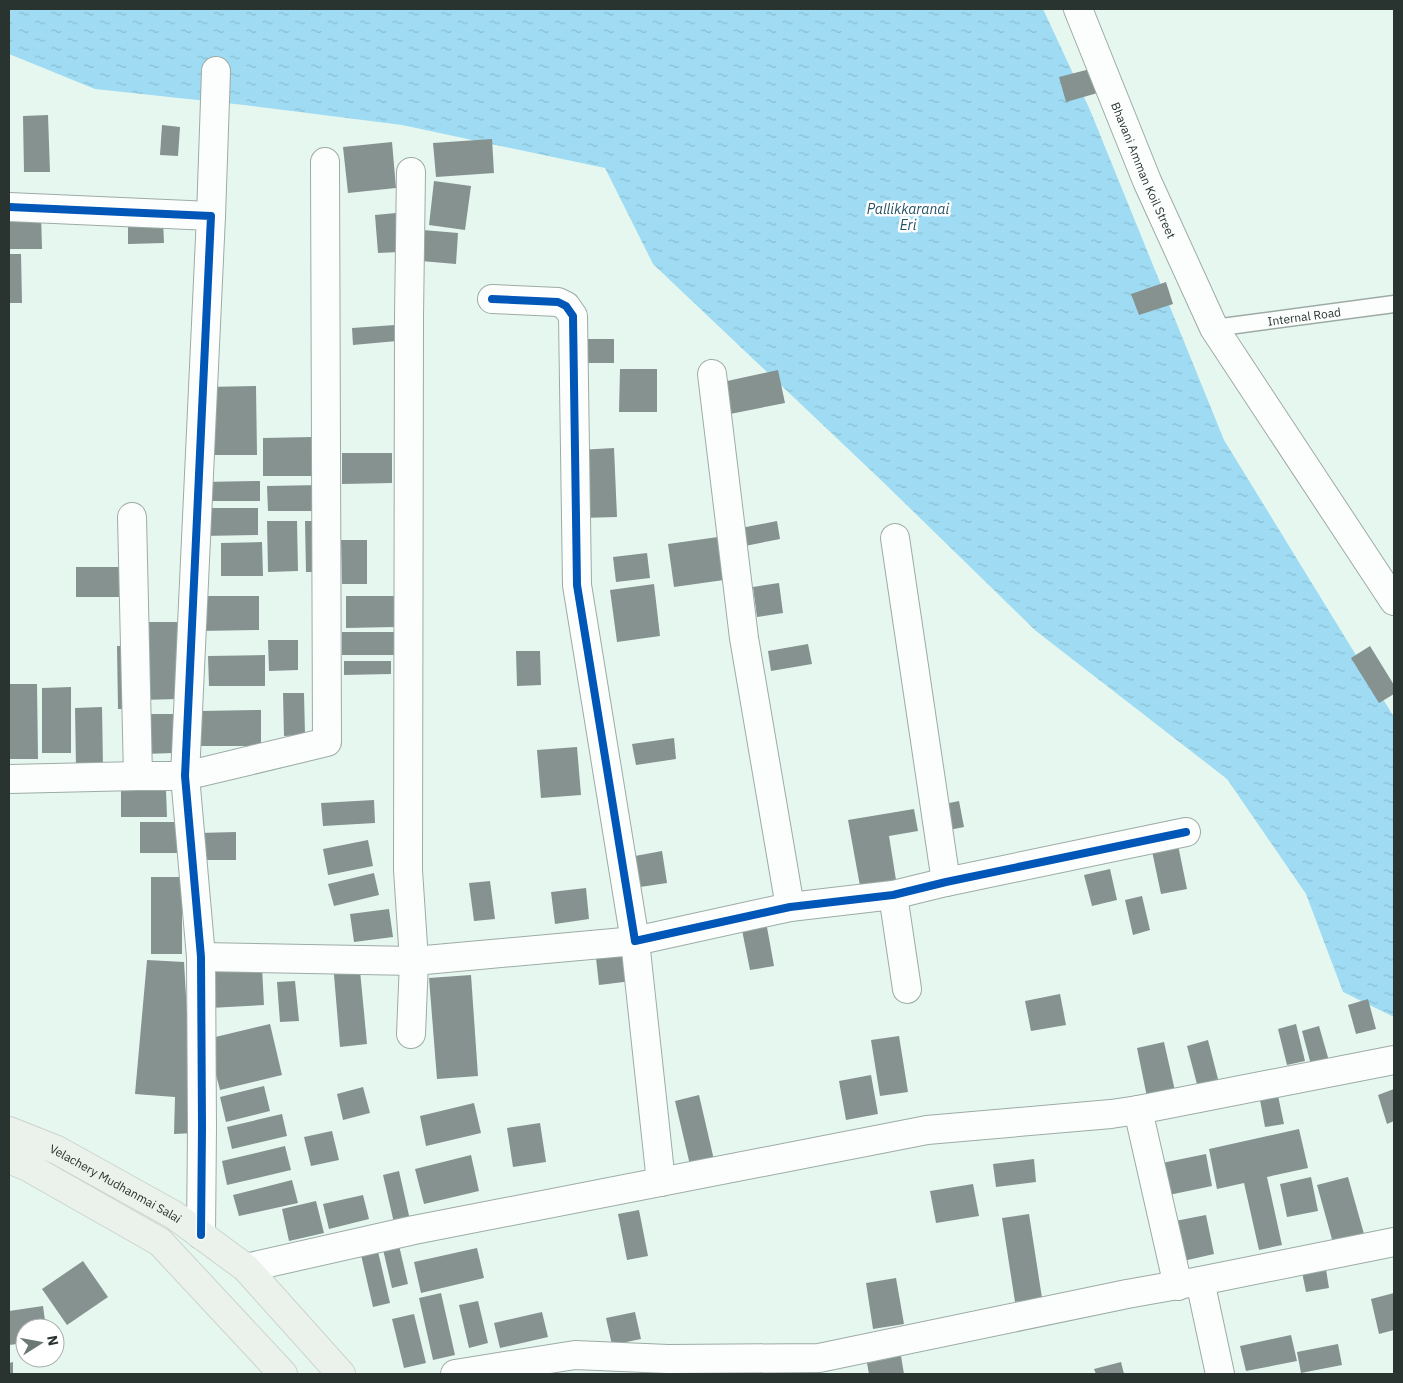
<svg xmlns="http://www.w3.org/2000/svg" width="1403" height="1383" viewBox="0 0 1403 1383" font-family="'IBM Plex Sans',sans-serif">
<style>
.water{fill:url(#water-ripples)}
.building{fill:#859290}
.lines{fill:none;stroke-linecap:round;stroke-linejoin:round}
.service-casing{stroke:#9daba5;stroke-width:19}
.minor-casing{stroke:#9daba5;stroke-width:30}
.primary-casing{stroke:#cbd3d0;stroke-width:30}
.service{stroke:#fbfefd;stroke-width:16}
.minor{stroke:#fbfefd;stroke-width:28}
.primary{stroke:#ebf2ec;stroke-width:28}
.cycleway-casing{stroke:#fff;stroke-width:11}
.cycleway{stroke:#0057b8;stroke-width:8}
.labels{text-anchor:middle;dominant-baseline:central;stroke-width:5;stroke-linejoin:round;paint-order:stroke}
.street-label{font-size:12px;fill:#293430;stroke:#fff}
.water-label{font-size:14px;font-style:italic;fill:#245164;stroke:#fff}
</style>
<defs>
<pattern id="water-ripples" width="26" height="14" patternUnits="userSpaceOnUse" patternTransform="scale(1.25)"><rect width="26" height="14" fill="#9fdcf3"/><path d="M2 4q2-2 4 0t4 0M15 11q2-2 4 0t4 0" fill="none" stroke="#89bdd1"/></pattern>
</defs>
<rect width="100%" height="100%" fill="#e6f7f0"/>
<polygon class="water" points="9,9 1043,9 1090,110 1224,440 1394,717 1394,1017 1343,992 1306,894 1227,779 1036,631 883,482 653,264 605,168 402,125 244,105 95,89 9,54"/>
<g class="building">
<polygon points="1094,68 1101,92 1066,102 1059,77"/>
<polygon points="48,115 50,172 24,172 23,116"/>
<polygon points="162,125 180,127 178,156 160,155"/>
<polygon points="492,139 494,173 436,177 433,143"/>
<polygon points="392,142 396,188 348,193 343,147"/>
<polygon points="434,181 471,186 465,230 429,225"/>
<polygon points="396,213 399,252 378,253 375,215"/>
<polygon points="9,215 41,215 42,249 10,249"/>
<polygon points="128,220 163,220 164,243 128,244"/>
<polygon points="423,230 458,233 456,264 421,261"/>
<polygon points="9,254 21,254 22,303 9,303"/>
<polygon points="1166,282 1173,304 1139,315 1131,294"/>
<polygon points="395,325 397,341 353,345 352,328"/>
<polygon points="579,339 614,339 614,363 580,363"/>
<polygon points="620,369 657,369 657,412 619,412"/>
<polygon points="778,370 785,403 725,415 718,383"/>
<polygon points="256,386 257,455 206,455 205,387"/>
<polygon points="312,437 312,476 263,476 263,438"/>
<polygon points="614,448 617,517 581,518 579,450"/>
<polygon points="342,453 392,453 392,483 342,484"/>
<polygon points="260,481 260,501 201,501 201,482"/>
<polygon points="320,485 321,511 268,511 267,486"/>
<polygon points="201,508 258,508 258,535 201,536"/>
<polygon points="267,521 297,521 298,571 268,572"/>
<polygon points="305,521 324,521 325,572 306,572"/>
<polygon points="777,521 780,539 745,546 741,528"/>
<polygon points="718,537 724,580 674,587 668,544"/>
<polygon points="341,540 367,540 367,584 342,584"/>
<polygon points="262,542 263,576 221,576 221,543"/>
<polygon points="647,553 650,578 616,582 613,557"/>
<rect x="76" y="567" width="44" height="30"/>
<polygon points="779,583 783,613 757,617 753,587"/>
<polygon points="654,584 660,636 617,642 610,590"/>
<polygon points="199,596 259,596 259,630 199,631"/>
<polygon points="346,596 395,596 395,627 346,628"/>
<polygon points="141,622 177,622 178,699 141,700"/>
<rect x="342" y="632" width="52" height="23"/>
<polygon points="268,640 298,640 298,670 269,671"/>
<polygon points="808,644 812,664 771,671 768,651"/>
<polygon points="117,646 131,646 132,709 118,709"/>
<polygon points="1370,646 1394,685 1394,694 1379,703 1351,658"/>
<polygon points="516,651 540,651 541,685 517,686"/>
<polygon points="265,655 265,686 209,686 208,656"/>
<polygon points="344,661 391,661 391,674 344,675"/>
<polygon points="9,684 37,684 38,759 10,759"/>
<polygon points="71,687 71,753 42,753 42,688"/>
<polygon points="283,693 304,693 305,735 284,736"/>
<polygon points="102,707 103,767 76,767 75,708"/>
<polygon points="261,710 261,746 201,746 200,711"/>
<polygon points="144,714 174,714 174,753 144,754"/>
<polygon points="674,738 676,759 636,765 632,744"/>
<polygon points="577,747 581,795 541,798 537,750"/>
<polygon points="121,790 166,790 167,817 121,817"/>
<polygon points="374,800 375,823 323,826 321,803"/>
<polygon points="959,801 964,827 944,831 939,805"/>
<polygon points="914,809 918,831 889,836 896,880 860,886 848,820"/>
<rect x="140" y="822" width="40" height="31"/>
<polygon points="236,832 236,860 198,860 198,833"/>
<polygon points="368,840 373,866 328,875 323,849"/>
<polygon points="1178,845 1187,889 1161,894 1152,851"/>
<polygon points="662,851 667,883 640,887 635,856"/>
<polygon points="1110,869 1117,900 1092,906 1084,875"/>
<polygon points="374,873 379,895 334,906 328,884"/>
<rect x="151" y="877" width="31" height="77"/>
<polygon points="490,881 495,919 474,921 469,883"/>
<polygon points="586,888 589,919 555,924 551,892"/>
<polygon points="1142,896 1150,930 1133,935 1125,900"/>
<polygon points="389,909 393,937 354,942 350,914"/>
<polygon points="765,916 774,966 750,970 740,920"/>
<polygon points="627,945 632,981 599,985 595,949"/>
<polygon points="147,960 184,962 194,1133 174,1134 175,1097 135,1094"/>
<polygon points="359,960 367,1044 340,1047 333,963"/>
<polygon points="262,967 264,1005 210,1008 207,970"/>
<polygon points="471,975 478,1076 437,1079 429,978"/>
<polygon points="295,981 299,1021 280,1022 277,982"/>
<polygon points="1060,994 1066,1025 1031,1031 1025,1001"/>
<polygon points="1368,999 1376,1029 1356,1034 1348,1005"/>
<polygon points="270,1024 282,1075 220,1090 207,1039"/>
<polygon points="1296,1024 1305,1061 1287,1065 1278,1029"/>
<polygon points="1319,1026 1329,1061 1311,1065 1302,1031"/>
<polygon points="899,1036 908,1092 880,1096 871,1040"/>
<polygon points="1208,1040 1219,1083 1198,1088 1187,1046"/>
<polygon points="1164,1042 1175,1091 1147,1097 1137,1048"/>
<polygon points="871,1075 878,1114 846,1120 839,1081"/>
<polygon points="264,1086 270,1111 226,1122 220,1097"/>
<polygon points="1276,1086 1284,1124 1265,1127 1258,1089"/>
<polygon points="363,1087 370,1113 343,1120 337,1094"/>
<polygon points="1394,1089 1394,1121 1387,1124 1378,1095"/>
<polygon points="699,1095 714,1160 690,1165 675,1101"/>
<polygon points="474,1103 481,1133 426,1146 420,1116"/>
<polygon points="282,1114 287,1136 232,1149 227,1127"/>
<polygon points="540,1123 546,1162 513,1167 507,1128"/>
<polygon points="1299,1129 1308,1168 1267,1177 1282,1245 1259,1250 1244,1183 1217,1189 1209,1149"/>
<polygon points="332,1131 339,1160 311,1166 304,1137"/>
<polygon points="285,1146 291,1170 227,1185 222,1161"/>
<polygon points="1206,1154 1212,1186 1164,1196 1157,1164"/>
<polygon points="471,1155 479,1191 424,1204 415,1169"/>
<polygon points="1034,1159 1036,1182 996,1187 993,1164"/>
<polygon points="399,1171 410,1220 394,1223 383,1175"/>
<polygon points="1311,1177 1318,1211 1287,1217 1280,1184"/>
<polygon points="1348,1177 1364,1234 1333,1243 1317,1185"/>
<polygon points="292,1180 298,1203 239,1216 233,1195"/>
<polygon points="973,1184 979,1216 936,1223 930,1191"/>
<polygon points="363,1195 369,1219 329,1229 323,1204"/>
<polygon points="316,1201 324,1233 289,1241 282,1209"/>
<polygon points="639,1210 648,1256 627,1260 618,1214"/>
<polygon points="1029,1214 1042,1298 1015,1302 1002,1218"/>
<polygon points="1206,1215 1214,1254 1179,1262 1170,1222"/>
<polygon points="398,1241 408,1284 392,1288 382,1245"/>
<polygon points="376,1243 390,1303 373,1307 359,1246"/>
<polygon points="477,1248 484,1278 421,1293 414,1262"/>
<polygon points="83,1261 108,1297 67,1325 42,1289"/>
<polygon points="1325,1263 1329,1288 1306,1292 1301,1267"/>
<polygon points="896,1278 904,1324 873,1329 866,1283"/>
<polygon points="441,1293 455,1355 433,1360 419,1298"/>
<polygon points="1394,1293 1394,1330 1379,1334 1371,1299"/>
<polygon points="478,1301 488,1343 469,1348 459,1305"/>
<polygon points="43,1306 46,1328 25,1328 25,1343 9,1345 9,1311"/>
<polygon points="542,1312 548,1337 500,1348 494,1323"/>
<polygon points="635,1312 641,1339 612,1345 606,1318"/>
<polygon points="414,1314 426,1363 404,1368 392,1319"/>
<polygon points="1291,1335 1297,1361 1246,1371 1240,1346"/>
<polygon points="1338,1344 1342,1365 1301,1373 1297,1352"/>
<polygon points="901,1356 904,1374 869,1374 867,1363"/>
<polygon points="13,1362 13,1374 9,1374 9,1363"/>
<polygon points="1121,1362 1124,1374 1096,1374 1094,1369"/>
</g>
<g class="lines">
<defs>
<g id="service">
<path id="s1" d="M1214,328L1394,304"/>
</g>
<g id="minor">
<path id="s2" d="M1078,9L1147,181L1214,328L1394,601"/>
<polyline points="9,207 211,216 185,776 201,957 202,1127 201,1235"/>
<polyline points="211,216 216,71"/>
<polyline points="492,299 558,302 566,306 573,316 577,585 635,941 790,907 893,895 946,882 1186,832"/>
<polyline points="712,374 744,638 790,907"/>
<polyline points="132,517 138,776"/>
<polyline points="895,538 946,882"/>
<polyline points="9,779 138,776 185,776 327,742 325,162"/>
<polyline points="893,895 907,989"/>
<polyline points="201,957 414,961 635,941 661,1182"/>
<polyline points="411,1034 414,961 408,870 409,317 411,172"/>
<polyline points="1138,1110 1178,1286"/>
<polyline points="246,1268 414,1230 927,1130 1111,1114 1138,1110 1394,1060"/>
<polyline points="1200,1281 1220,1374"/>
<polyline points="455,1374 575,1355 668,1359 819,1358 1127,1294 1200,1281 1394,1242"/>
</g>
<g id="primary">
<path id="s3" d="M9,1131L57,1150L174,1215L246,1268L341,1374"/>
<polyline points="9,1159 28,1167 160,1242 283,1374"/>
</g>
</defs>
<use href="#service" class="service-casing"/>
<use href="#minor" class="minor-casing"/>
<use href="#primary" class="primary-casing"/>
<use href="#service" class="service"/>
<use href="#minor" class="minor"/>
<use href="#primary" class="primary"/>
<defs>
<g id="cycleway">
<polyline points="9,207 211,216 185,776 201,957 202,1127 201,1235"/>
<polyline points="492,299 558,302 566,306 573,316 577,585 635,941 790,907 893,895 946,882 1186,832"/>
</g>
</defs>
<use href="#cycleway" class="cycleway-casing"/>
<use href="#cycleway" class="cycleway"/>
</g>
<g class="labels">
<g class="street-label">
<text stroke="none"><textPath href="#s2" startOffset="174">Bhavani Amman Koil Street</textPath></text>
<text stroke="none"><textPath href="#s1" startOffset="91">Internal Road</textPath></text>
<text stroke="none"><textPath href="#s3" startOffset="119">Velachery Mudhanmai Salai</textPath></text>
</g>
<g class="water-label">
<text x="908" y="209">Pallikkaranai<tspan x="908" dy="16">Eri</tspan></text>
</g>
</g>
<rect width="1403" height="1383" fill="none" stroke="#293430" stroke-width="20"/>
<g transform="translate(40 1343) rotate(79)"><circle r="24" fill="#ffffff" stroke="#a9aeac"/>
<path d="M0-4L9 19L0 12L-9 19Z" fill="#6b7873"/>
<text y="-8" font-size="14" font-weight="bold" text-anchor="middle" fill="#293430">N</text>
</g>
</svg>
